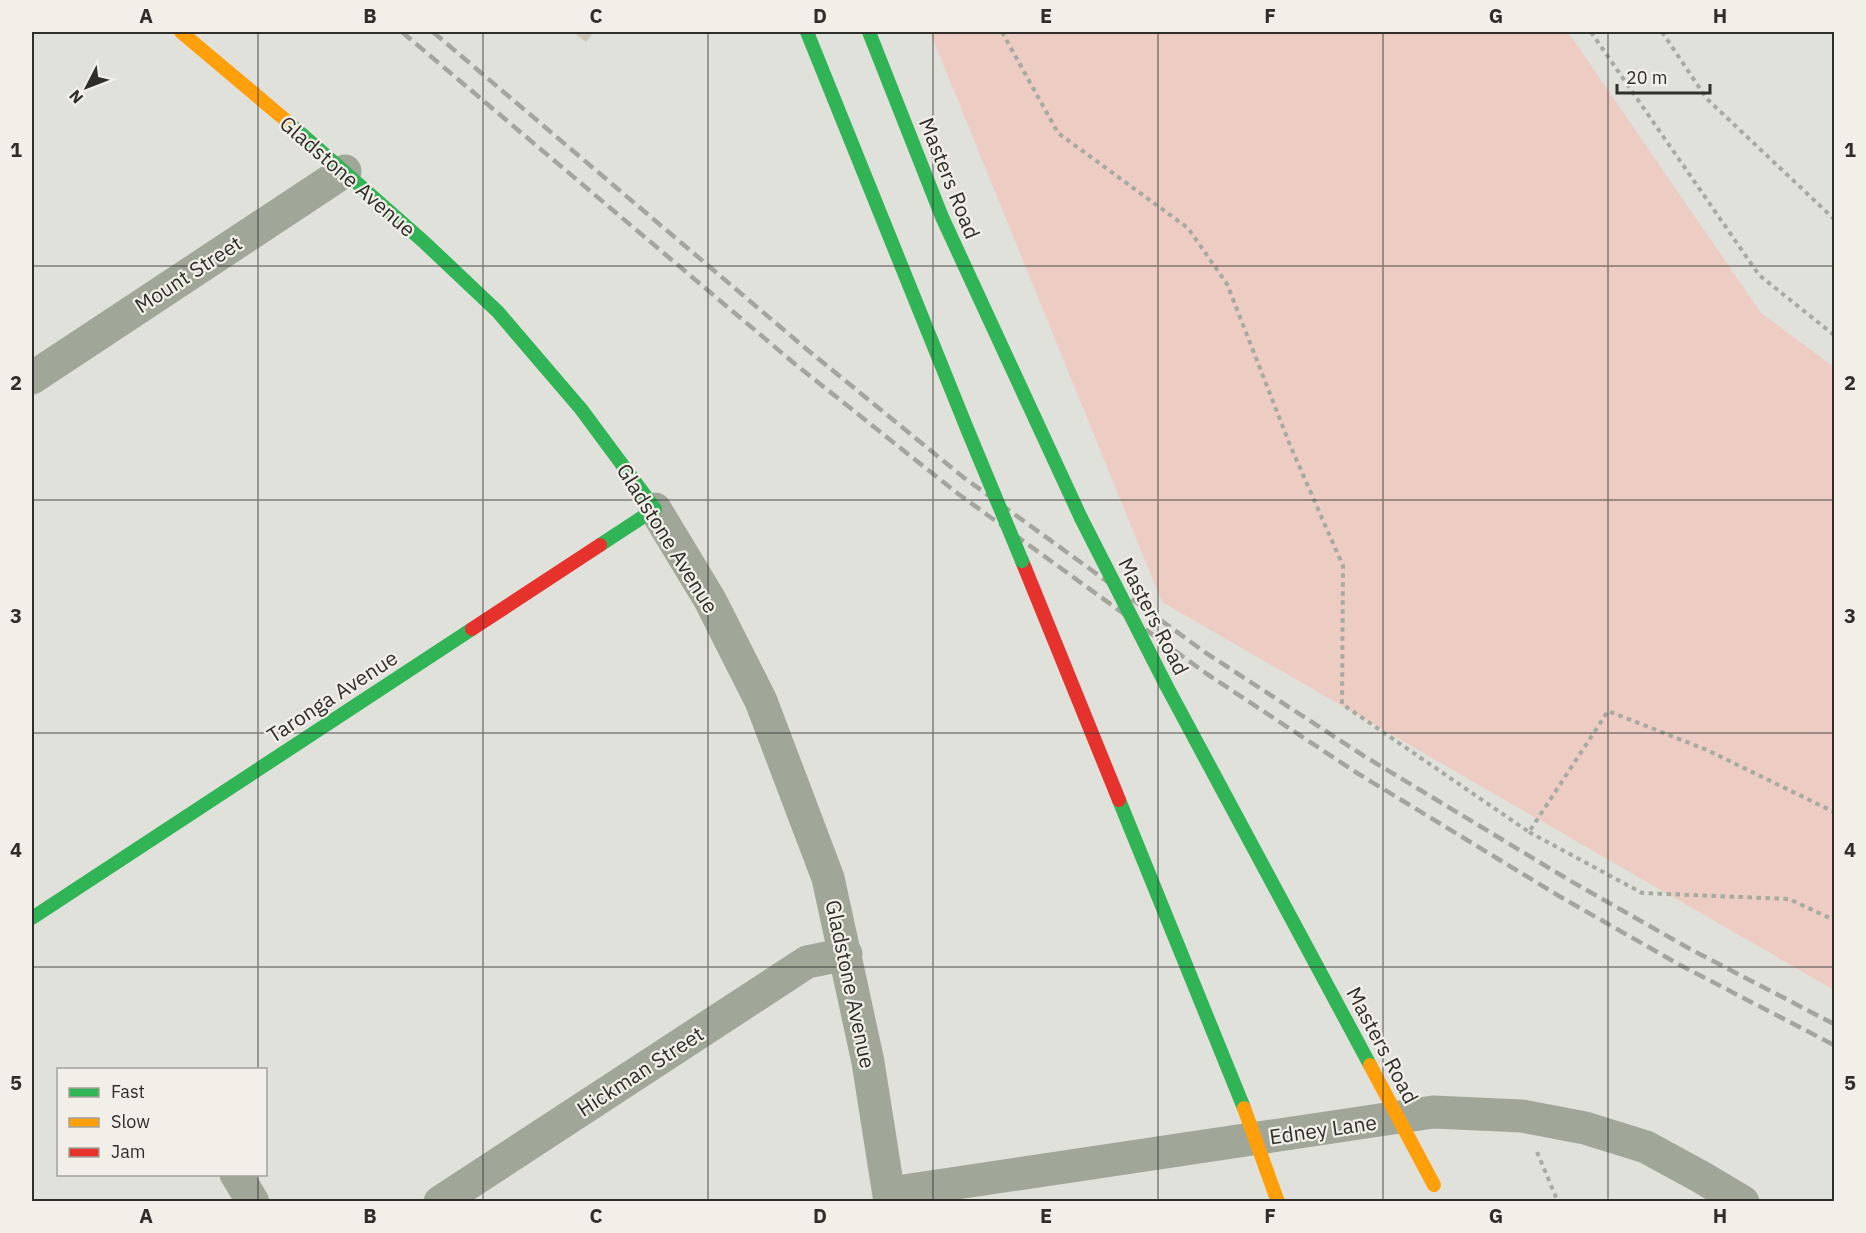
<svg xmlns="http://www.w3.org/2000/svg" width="1866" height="1233" viewBox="0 0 1866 1233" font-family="'IBM Plex Sans',sans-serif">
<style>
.green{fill:#ecccc3}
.building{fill:#d0c7bb}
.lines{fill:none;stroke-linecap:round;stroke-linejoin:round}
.path{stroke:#a6aaa0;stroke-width:4;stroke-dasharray:4.5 4.5;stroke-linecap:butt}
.street{stroke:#a0a799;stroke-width:33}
.fast{stroke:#30b455;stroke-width:14}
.slow{stroke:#ff9f0a;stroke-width:14}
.jam{stroke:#e5322d;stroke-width:14}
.rail{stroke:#a4a69e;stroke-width:4.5;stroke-dasharray:12 6;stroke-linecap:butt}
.fast-bridge{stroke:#30b455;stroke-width:14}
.slow-bridge{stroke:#ff9f0a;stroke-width:14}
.grid{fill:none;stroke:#2f2e2b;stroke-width:1.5;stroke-opacity:0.55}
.labels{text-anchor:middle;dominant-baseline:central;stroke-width:4.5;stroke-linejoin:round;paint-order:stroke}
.street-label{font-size:21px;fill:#2f2e2b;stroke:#f1efe7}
.neatline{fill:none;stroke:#2f2e2b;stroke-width:2}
.grid-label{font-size:20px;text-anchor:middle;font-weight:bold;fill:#2f2e2b}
</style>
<rect width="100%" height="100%" fill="#e1e1dc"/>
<polygon class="green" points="930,32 1568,32 1761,313 1834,367 1834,990 1162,602"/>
<polygon class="building" points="573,32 594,32 586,42"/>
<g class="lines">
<g class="path">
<polyline points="1002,32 1058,133 1188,228 1227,284 1290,445 1343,566 1342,704 1529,832 1608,711 1707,750 1834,812"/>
<polyline points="1591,32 1759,275 1834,335"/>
<polyline points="1662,32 1707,99 1834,219"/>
<polyline points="1529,832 1642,893 1789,899 1834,920"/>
<polyline points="1537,1152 1558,1202"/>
</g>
<g class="street">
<polyline points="32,378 345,171"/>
<polyline points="655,509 710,600 761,701 828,878 868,1062 890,1202"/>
<polyline points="236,1174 253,1202"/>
<polyline points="890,1193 1433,1112 1522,1116 1585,1128 1646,1147 1701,1177 1743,1202"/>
<polyline points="440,1202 807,962 846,954"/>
</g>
<g class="fast">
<polyline points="807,32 968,431"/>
<polyline points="869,32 942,217 1081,518"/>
<polyline points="289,123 424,242 498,312 581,409 655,509 600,545"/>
<polyline points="1166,685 1370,1065"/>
<polyline points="1119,800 1244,1108"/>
<polyline points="32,918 472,629"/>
</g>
<polyline class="slow" points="181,32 289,123"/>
<g class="jam">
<polyline points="1022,561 1119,800"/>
<polyline points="472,629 600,545"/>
</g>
<g class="rail">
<polyline points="402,32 795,364 957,493 1207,674 1357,773 1559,896 1680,965 1834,1045"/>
<polyline points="433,32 804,347 963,477 1206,653 1364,756 1569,880 1690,949 1834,1024"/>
</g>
<g class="fast-bridge">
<polyline points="968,431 1022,561"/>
<polyline points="1081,518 1166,685"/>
</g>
<g class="slow-bridge">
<polyline points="1370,1065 1434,1185"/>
<polyline points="1244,1108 1278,1202"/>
</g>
</g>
<path class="grid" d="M258,32V1070M483,32V1202M708,32V1202M933,32V1202M1158,32V1202M1383,32V1202M1608,32V1202M32,266H1834M32,500H1834M32,733H1834M32,967H1834M258,1174V1202"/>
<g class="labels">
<g class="street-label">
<text transform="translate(348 176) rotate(41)">Gladstone Avenue</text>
<text transform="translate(950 178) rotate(68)">Masters Road</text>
<text transform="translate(188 274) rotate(-33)">Mount Street</text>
<text transform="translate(668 538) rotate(58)">Gladstone Avenue</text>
<text transform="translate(1154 616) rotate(63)">Masters Road</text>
<text transform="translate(332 696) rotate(-33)">Taronga Avenue</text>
<text transform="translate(851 984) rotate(78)">Gladstone Avenue</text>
<text transform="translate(1383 1045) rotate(62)">Masters Road</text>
<text transform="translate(640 1071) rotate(-33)">Hickman Street</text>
<text transform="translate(1323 1129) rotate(-8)">Edney Lane</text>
</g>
</g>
<rect width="1866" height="1233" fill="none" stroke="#f1efe7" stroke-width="66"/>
<rect x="57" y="1068" width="210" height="108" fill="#f1efe7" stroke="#a3a29c" stroke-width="1.5"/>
<rect x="69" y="1088" width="30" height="9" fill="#30b455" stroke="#a3a29c" stroke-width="1.5"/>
<text x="111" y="1098" font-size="18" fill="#2f2e2b">Fast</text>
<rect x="69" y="1118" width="30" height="9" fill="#ff9f0a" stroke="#a3a29c" stroke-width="1.5"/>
<text x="111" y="1128" font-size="18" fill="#2f2e2b">Slow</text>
<rect x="69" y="1148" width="30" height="9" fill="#e5322d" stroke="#a3a29c" stroke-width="1.5"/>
<text x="111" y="1158" font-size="18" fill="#2f2e2b">Jam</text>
<g transform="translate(87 87) rotate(228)" stroke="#f1efe7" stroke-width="4.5" paint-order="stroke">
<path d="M0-4.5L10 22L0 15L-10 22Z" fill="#2f2e2b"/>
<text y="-9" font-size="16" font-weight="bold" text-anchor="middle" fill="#2f2e2b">N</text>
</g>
<path d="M1617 84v9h93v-9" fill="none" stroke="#2f2e2b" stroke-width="3"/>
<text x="1626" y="84" font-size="18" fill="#2f2e2b" stroke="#f1efe7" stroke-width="4.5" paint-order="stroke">20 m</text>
<rect x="33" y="33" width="1800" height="1167" class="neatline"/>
<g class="grid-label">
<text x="146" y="23">A</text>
<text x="370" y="23">B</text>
<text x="596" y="23">C</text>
<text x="820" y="23">D</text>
<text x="1046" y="23">E</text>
<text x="1270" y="23">F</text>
<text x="1496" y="23">G</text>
<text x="1720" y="23">H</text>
<text x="16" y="157">1</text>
<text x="1850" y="157">1</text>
<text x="16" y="390">2</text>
<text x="1850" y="390">2</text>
<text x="16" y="623">3</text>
<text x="1850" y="623">3</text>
<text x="16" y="857">4</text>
<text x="1850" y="857">4</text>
<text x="16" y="1090">5</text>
<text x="1850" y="1090">5</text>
<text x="146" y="1223">A</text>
<text x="370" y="1223">B</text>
<text x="596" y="1223">C</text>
<text x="820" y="1223">D</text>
<text x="1046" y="1223">E</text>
<text x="1270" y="1223">F</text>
<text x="1496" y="1223">G</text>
<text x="1720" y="1223">H</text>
</g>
</svg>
